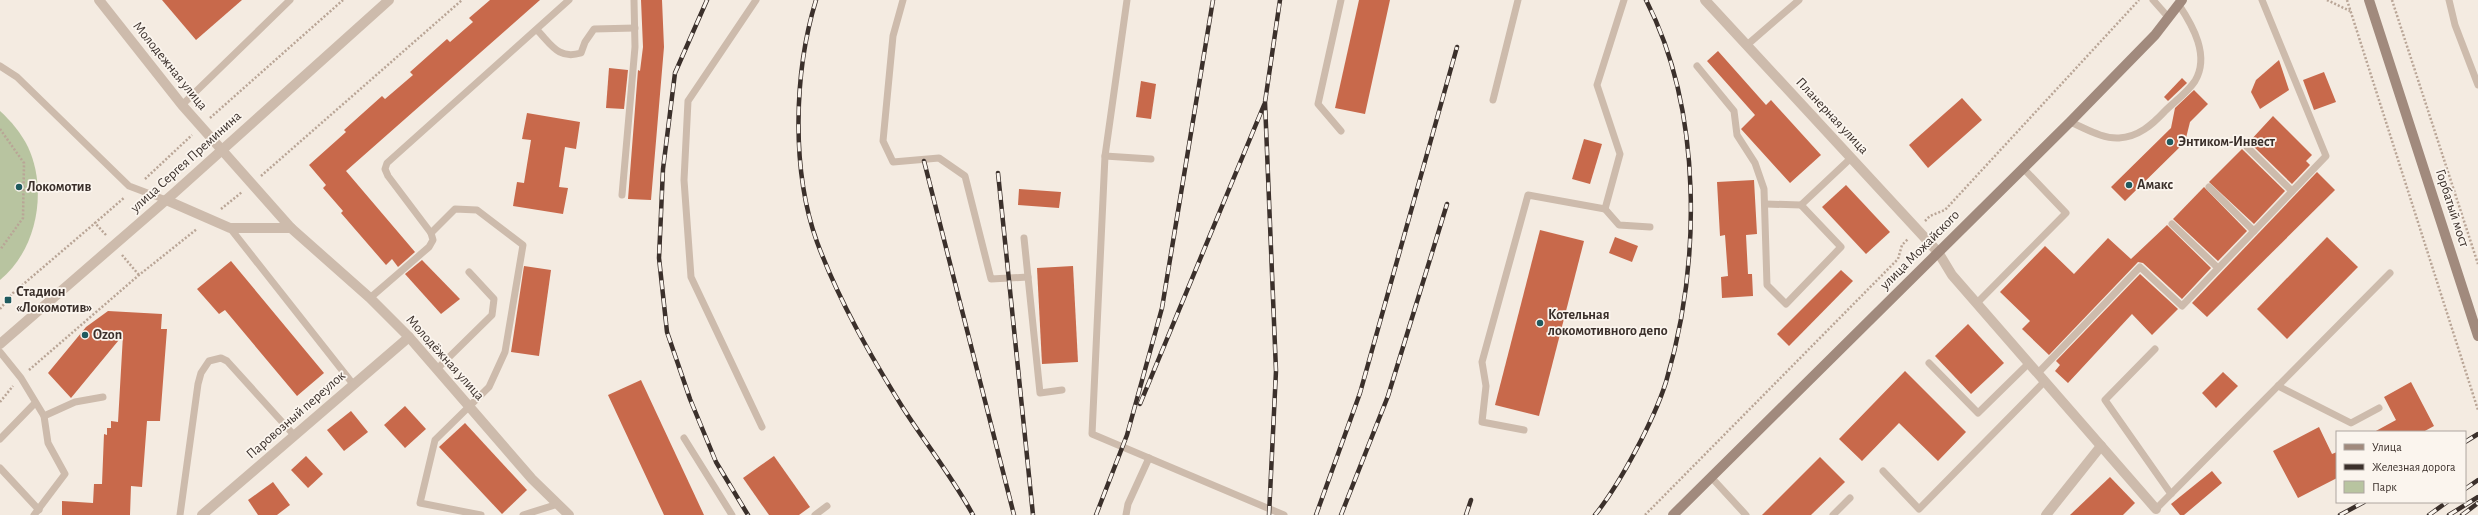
<svg xmlns="http://www.w3.org/2000/svg" width="2478" height="515" viewBox="0 0 2478 515" font-family="'Alegreya Sans',sans-serif">
<style>
.green{fill:#b8c4a0}
.building{fill:#c8694b}
.lines{fill:none;stroke-linecap:round;stroke-linejoin:round}
.path{stroke:#b9a596;stroke-width:2.5;stroke-dasharray:2 2;stroke-linecap:butt}
.service{stroke:#cdbbac;stroke-width:7}
.minor{stroke:#cdbbac;stroke-width:10}
.tertiary{stroke:#cdbbac;stroke-width:10}
.secondary{stroke:#a18a7d;stroke-width:10}
.rail-casing{stroke:#3b302b;stroke-width:4.5}
.rail{stroke:#fbf5ee;stroke-width:3;stroke-dasharray:9;stroke-linecap:butt}
.poi-dot{fill:#1f5a5e;stroke:#fbf5ee;stroke-width:1.5}
.labels{text-anchor:middle;dominant-baseline:central;stroke-width:3.5;stroke-linejoin:round;paint-order:stroke}
.street-label{font-size:14px;fill:#3b302b;stroke:#fbf5ee}
.poi-label{font-size:14px;font-weight:bold;fill:#3b302b;stroke:#fbf5ee;text-anchor:start}
</style>
<rect width="100%" height="100%" fill="#f4ebe1"/>
<path class="green" d="M0,111C11,121 21,133 28,147C48,190 37,250 0,280Z"/>
<g class="building">
<polygon points="162,0 242,0 196,40"/>
<polygon points="490,0 540,0 346,171 415,252 398,267 392,259 386,265 341,213 343,211 323,188 326,185 309,165 346,132 344,130 382,96 385,99 413,75 410,72 447,39 450,42 473,22 469,18"/>
<polygon points="641,0 662,0 664,47 651,200 628,199 638,70 640,71 643,47"/>
<polygon points="1359,0 1390,0 1365,114 1335,108"/>
<polygon points="1718,51 1766,105 1771,100 1821,155 1790,183 1741,129 1755,115 1707,61"/>
<polygon points="2279,60 2289,90 2260,109 2251,92 2256,80"/>
<polygon points="609,68 628,70 624,109 606,108"/>
<polygon points="2324,72 2336,102 2314,110 2303,80"/>
<polygon points="2182,78 2187,83 2168,101 2164,97"/>
<polygon points="1141,81 1156,84 1151,119 1136,117"/>
<polygon points="2194,90 2208,104 2190,122 2185,142 2125,201 2111,187 2171,128 2175,108"/>
<polygon points="1962,98 1982,120 1928,168 1909,145"/>
<polygon points="527,113 580,122 576,149 565,147 559,187 568,188 563,214 513,206 517,182 524,183 531,140 522,139"/>
<polygon points="2273,116 2312,155 2306,161 2310,165 2292,184 2249,142"/>
<polygon points="1584,139 1602,144 1590,184 1572,179"/>
<polygon points="2242,149 2285,191 2254,224 2209,182"/>
<polygon points="2317,172 2335,190 2207,317 2192,303"/>
<polygon points="1754,180 1757,234 1746,235 1748,274 1752,274 1753,296 1722,298 1721,277 1728,276 1725,235 1720,236 1717,182"/>
<polygon points="1846,185 1890,232 1866,254 1822,207"/>
<polygon points="2204,187 2247,231 2218,261 2173,219"/>
<polygon points="1019,189 1061,192 1059,208 1018,205"/>
<polygon points="2167,225 2211,268 2182,299 2143,263 2138,262 2049,355 2022,329 2030,321 2000,292 2045,246 2074,274 2108,238 2131,259"/>
<polygon points="1540,230 1584,241 1539,416 1495,405"/>
<polygon points="1615,237 1638,246 1632,262 1609,253"/>
<polygon points="2327,237 2358,267 2287,339 2257,309"/>
<polygon points="422,260 460,299 441,314 405,274"/>
<polygon points="231,261 324,373 297,396 225,310 219,314 197,289"/>
<polygon points="524,266 551,270 539,356 511,352"/>
<polygon points="1073,266 1078,362 1042,364 1037,268"/>
<polygon points="1841,270 1853,281 1789,346 1777,334"/>
<polygon points="2140,274 2178,309 2152,335 2132,314 2068,383 2055,371 2060,365 2056,361"/>
<polygon points="108,311 162,314 161,329 167,329 160,421 147,421 142,487 131,486 130,515 62,515 62,501 93,503 94,484 102,484 104,434 107,435 107,428 111,428 111,421 118,422 123,335 71,398 48,373 86,327"/>
<polygon points="1968,324 2004,363 1971,394 1935,356"/>
<polygon points="1905,371 1966,432 1938,461 1899,423 1862,461 1839,439"/>
<polygon points="2223,372 2238,386 2216,408 2202,393"/>
<polygon points="641,380 704,515 664,515 608,395"/>
<polygon points="2411,382 2434,426 2423,432 2374,432 2396,420 2384,397"/>
<polygon points="405,406 426,429 405,448 384,425"/>
<polygon points="351,411 368,432 344,451 327,430"/>
<polygon points="465,423 527,490 502,514 439,447"/>
<polygon points="2319,427 2332,454 2337,452 2337,478 2298,498 2273,451"/>
<polygon points="306,456 323,474 308,488 291,470"/>
<polygon points="774,456 810,507 799,515 769,515 743,478"/>
<polygon points="1820,457 1845,482 1811,515 1762,515"/>
<polygon points="2212,471 2222,483 2184,515 2180,515 2171,504"/>
<polygon points="2110,477 2135,503 2123,515 2070,515"/>
<polygon points="273,482 290,505 277,515 258,515 248,500"/>
</g>
<g class="lines">
<g class="path">
<polyline points="2327,0 2350,11"/>
<polyline points="2347,0 2478,410"/>
<polyline points="2392,0 2478,264"/>
<polyline points="210,118 343,0"/>
<polyline points="0,129 24,163 23,218 0,250"/>
<polyline points="261,176 462,0"/>
<polyline points="145,179 192,135"/>
<polyline points="221,209 242,192"/>
<polyline points="1925,221 1930,216 1945,210 2139,0"/>
<polyline points="106,235 95,223 125,197"/>
<polyline points="122,255 139,275"/>
<polyline points="0,309 13,293 95,223"/>
<polyline points="29,370 139,275 197,229"/>
<polyline points="0,402 13,386"/>
<polyline points="1645,515 1898,259 1902,245 1908,239"/>
</g>
<g class="service">
<polyline points="756,0 688,101 684,180 691,277 762,427"/>
<polyline points="903,0 893,36 883,141 893,162 939,158 965,176 991,279 1028,277 1024,238"/>
<polyline points="1127,0 1105,156 1151,159"/>
<polyline points="1341,0 1318,104 1341,131"/>
<polyline points="2153,0 2169,18"/>
<polyline points="2449,0 2455,25 2478,85"/>
<path d="M537,30C551,44 558,60 581,53L585,42L594,29L635,28"/>
<polyline points="1747,45 1799,0"/>
<polyline points="0,66 17,77 129,186 166,200"/>
<polyline points="1697,66 1734,111 1737,135 1755,163 1764,189 1767,285 1786,304 1841,247 1801,205 1851,158"/>
<polyline points="1493,100 1518,0"/>
<polyline points="182,105 290,0"/>
<path d="M2070,122C2085,128 2102,139 2119,138C2138,137 2152,125 2165,111C2174,102 2188,92 2195,81C2210,56 2193,26 2179,5"/>
<polyline points="2247,147 2292,191"/>
<polyline points="1105,156 1092,434 1284,515"/>
<polyline points="2209,187 2254,231"/>
<polyline points="622,195 635,47 634,0"/>
<polyline points="1765,204 1801,205"/>
<polyline points="1605,209 1619,225 1650,227"/>
<polyline points="2172,224 2218,268"/>
<polyline points="230,228 353,384"/>
<polyline points="431,233 455,209 477,210 523,245 505,352 489,387 435,440 420,503 481,515"/>
<polyline points="1028,277 1040,393 1062,390"/>
<polyline points="370,298 429,247 433,240 431,233 388,176 385,169 387,163 569,0"/>
<polyline points="1977,303 2066,213 2023,168"/>
<polyline points="2155,349 2105,400 2171,494"/>
<polyline points="0,352 21,378 44,416 48,443 65,474 34,515"/>
<polyline points="1929,363 1978,413 2029,363"/>
<polyline points="437,369 492,315 494,299 469,272"/>
<polyline points="2038,373 2140,267 2182,306 2326,156 2262,0"/>
<polyline points="2278,386 2351,423 2379,408"/>
<polyline points="44,416 75,402 103,397"/>
<polyline points="1524,430 1482,422 1486,386 1482,362 1528,195 1605,209 1620,154 1597,85 1624,0"/>
<polyline points="684,438 732,515"/>
<polyline points="0,439 35,403"/>
<polyline points="0,468 39,510"/>
<polyline points="1883,471 1919,509 2045,381"/>
<polyline points="1711,477 1746,515"/>
<polyline points="2156,509 2390,273"/>
<polyline points="180,515 198,384 201,373 209,361 221,358 227,361 293,434"/>
<polyline points="523,515 558,504"/>
<polyline points="815,515 827,506"/>
<polyline points="1126,515 1128,504 1149,458"/>
<polyline points="1833,515 1850,498"/>
</g>
<g class="minor">
<polyline points="99,0 182,105 291,228 370,298 409,337 532,479 569,515"/>
<polyline points="166,200 230,228 291,228"/>
<polyline points="1938,252 1952,275 2156,509"/>
<polyline points="202,515 409,337"/>
<polyline points="2046,515 2101,446"/>
</g>
<g class="tertiary">
<polyline points="1705,0 1938,252"/>
<polyline points="0,344 173,194 389,0"/>
</g>
<g class="secondary">
<polyline points="2369,0 2478,336"/>
<polyline points="1673,515 2070,122 2155,35 2182,0"/>
</g>
<defs>
<g id="rail">
<polyline points="707,0 675,73 663,169 659,258 667,332 690,399 716,462 748,515"/>
<path d="M816,0C794,72 791,170 817,242C839,301 870,355 903,408C926,444 953,478 973,515"/>
<polyline points="924,161 1014,515"/>
<polyline points="998,173 1033,515"/>
<polyline points="1140,404 1264,105"/>
<polyline points="2465,442 2478,434"/>
<polyline points="2465,489 2478,480"/>
<polyline points="1096,515 1127,435 1162,308 1213,0"/>
<polyline points="1269,515 1276,371 1265,102 1280,0"/>
<polyline points="1316,515 1360,393 1457,47"/>
<polyline points="1341,515 1388,396 1447,204"/>
<polyline points="1466,515 1471,500"/>
<path d="M1595,515C1620,484 1654,420 1666,382C1701,264 1703,111 1646,0"/>
<polyline points="2340,515 2364,502"/>
<polyline points="2429,515 2447,502"/>
<polyline points="2449,515 2478,497"/>
<polyline points="2462,515 2478,503"/>
</g>
</defs>
<use href="#rail" class="rail-casing"/>
<use href="#rail" class="rail"/>
</g>
<g class="poi-dot">
<circle cx="2170" cy="142" r="4"/>
<circle cx="2129" cy="185" r="4"/>
<circle cx="19" cy="187" r="4"/>
<rect x="4" y="296" width="8" height="8" rx="2"/>
<circle cx="1540" cy="323" r="4"/>
<circle cx="85" cy="335" r="4"/>
</g>
<g class="labels">
<g class="street-label">
<text transform="translate(170 66) rotate(51)">Молодежная улица</text>
<text transform="translate(1832 116) rotate(47)">Планерная улица</text>
<text transform="translate(186 162) rotate(-42)">улица Сергея Преминина</text>
<text transform="translate(2452 208) rotate(72)">Горбатый мост</text>
<text transform="translate(1920 250) rotate(-45)">улица Можайского</text>
<text transform="translate(445 358) rotate(48)">Молодёжная улица</text>
<text transform="translate(296 415) rotate(-41)">Паровозный переулок</text>
</g>
<g class="poi-label">
<text x="2178" y="142">Энтиком-Инвест</text>
<text x="2137" y="185">Амакс</text>
<text x="27" y="187">Локомотив</text>
<text x="16" y="292">Стадион<tspan x="16" dy="16">«Локомотив»</tspan></text>
<text x="1548" y="315">Котельная<tspan x="1548" dy="16">локомотивного депо</tspan></text>
<text x="93" y="335">Ozon</text>
</g>
</g>
<rect x="2336" y="431" width="130" height="72" fill="#fbf5ee" stroke="#aea6a0"/>
<rect x="2344" y="444" width="20" height="6" fill="#a18a7d" stroke="#aea6a0"/>
<text x="2372" y="451" font-size="12" fill="#3b302b">Улица</text>
<rect x="2344" y="464" width="20" height="6" fill="#3b302b" stroke="#aea6a0"/>
<text x="2372" y="471" font-size="12" fill="#3b302b">Железная дорога</text>
<rect x="2344" y="481" width="20" height="12" fill="#b8c4a0" stroke="#aea6a0"/>
<text x="2372" y="491" font-size="12" fill="#3b302b">Парк</text>
</svg>
